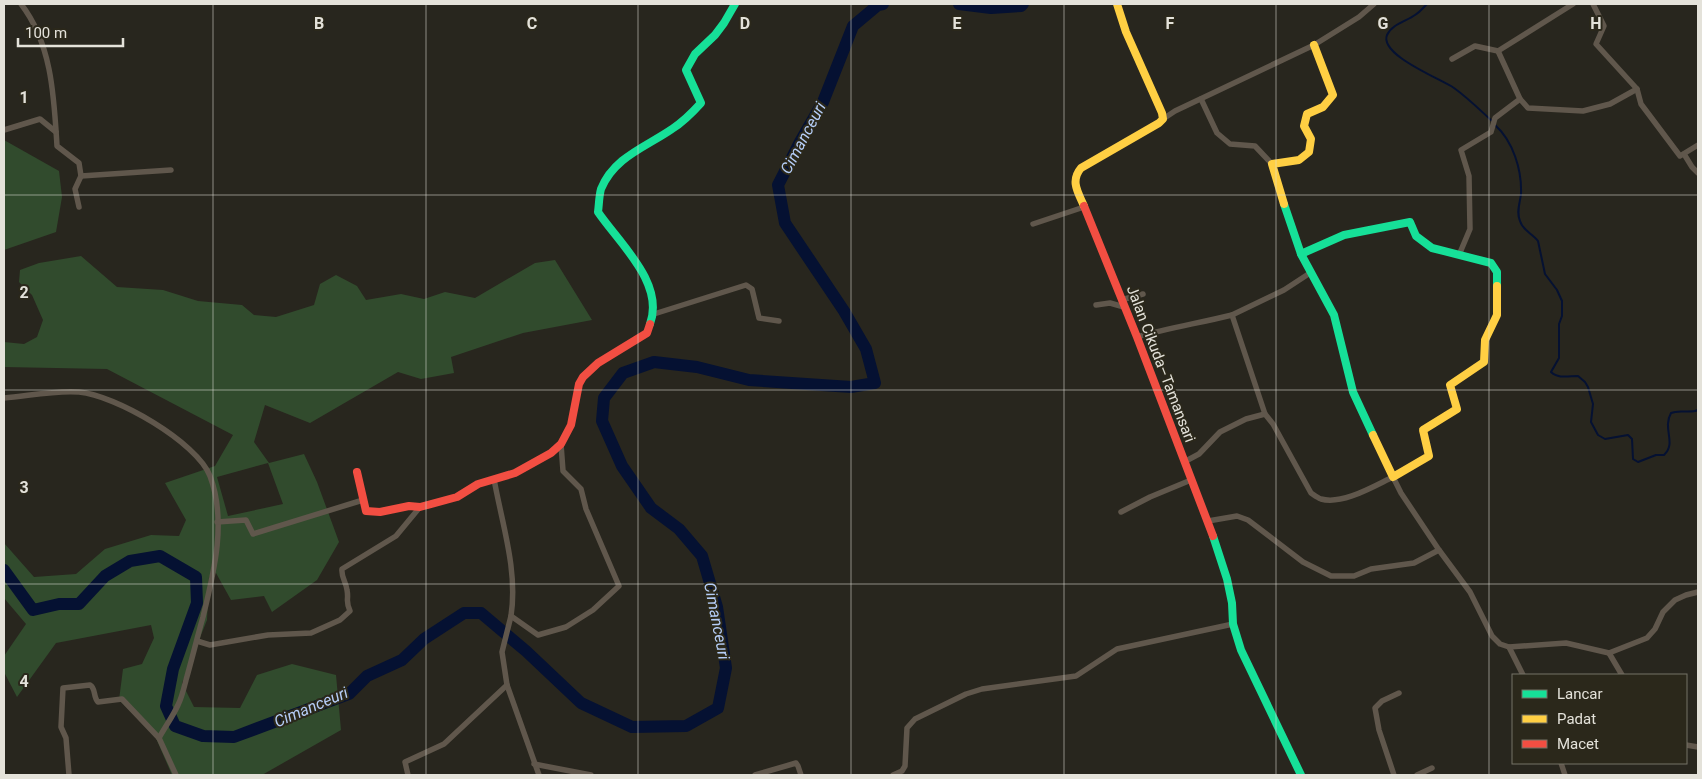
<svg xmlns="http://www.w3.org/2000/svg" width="1702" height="779" viewBox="0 0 1702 779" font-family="Roboto,sans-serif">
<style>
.green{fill:#314b2d;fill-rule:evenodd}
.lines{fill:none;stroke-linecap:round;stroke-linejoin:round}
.stream{stroke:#051132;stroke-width:2}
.river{stroke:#051132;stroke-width:12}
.street{stroke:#60574c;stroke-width:5.5}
.fast{stroke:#16e098;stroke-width:8}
.slow{stroke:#ffcf43;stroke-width:8}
.jam{stroke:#f24e42;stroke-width:8}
.grid{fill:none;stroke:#e4e2da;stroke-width:1;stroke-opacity:0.55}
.labels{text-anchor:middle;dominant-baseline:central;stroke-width:4;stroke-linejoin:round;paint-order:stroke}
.street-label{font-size:15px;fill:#e4e2da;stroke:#2b281b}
.water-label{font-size:16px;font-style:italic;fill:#b5cdf7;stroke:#2b281b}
.grid-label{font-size:16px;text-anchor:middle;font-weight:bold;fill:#e4e2da;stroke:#2b281b;stroke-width:4;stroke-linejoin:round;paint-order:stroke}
</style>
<rect width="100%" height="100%" fill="#28261e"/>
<g class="green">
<polygon points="4,140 59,171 62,197 56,232 4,250"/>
<path d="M81,256L117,287L163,290L198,301L242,305L254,315L276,317L314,305L320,284L336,275L357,286L366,300L401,294L424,299L445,292L475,298L535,263L555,260L592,320L523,333L451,357L454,373L421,379L398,372L310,423L265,405L254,442L269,463L304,454L317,482L339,542L317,580L272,612L264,596L231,600L216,573L209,577L207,620L182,683L194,707L240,708L257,675L292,664L336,675L341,730L262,775H172L155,736L119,700L123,669L142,664L154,638L151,625L56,643L17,697L4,672V656L26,624L4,598V543L34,577L76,574L105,549L151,535L179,536L186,520L165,483L215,466L233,435L107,369L4,367V342L24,344L37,337L43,320L32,295L19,282L20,270L39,263ZM268,463L283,504L228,516L217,477Z"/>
</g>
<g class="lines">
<g class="stream">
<path d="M1427,4C1423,8 1420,12 1415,15C1407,21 1392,24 1387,35C1379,55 1441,79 1454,88C1468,98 1480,110 1492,121"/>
<path d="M1495,125C1513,141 1522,170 1521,194C1520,203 1516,212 1520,221C1523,231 1532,233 1538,241L1545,274L1557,290L1562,301V316L1559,324V358L1551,372C1558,379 1569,376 1578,376L1585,382L1588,387L1593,404L1591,422L1598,435L1605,439L1628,435L1632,439L1633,459L1638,462L1656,455H1664C1677,443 1662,429 1671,413C1680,409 1689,414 1698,410"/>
</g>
<g class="river">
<polyline points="959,4 991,8 1021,6 1023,4"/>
<polyline points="4,570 33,610 59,604 79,604 105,576 130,561 160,556 196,577 197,603 173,669 166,706 175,726 203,736 234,737 349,694 367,676 402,660 424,639 464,613 481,613 526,651 581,703 632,727 686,726 718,708 726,668 717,607 702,556 679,529 651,508 622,466 602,421 604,398 623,373 654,362 697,367 749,380 851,387 875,383 866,349 844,311 785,223 778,185 800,142 823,102 853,26 878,5 883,4"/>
</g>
<g class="street">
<path d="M21,4C52,44 54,97 57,146L79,163L81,176L75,189L79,207"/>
<polyline points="1593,4 1604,26 1596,44 1637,89 1641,104 1680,156 1698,145"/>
<polyline points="1452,59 1475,46 1498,51 1573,4"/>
<polyline points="1201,99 1217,133 1230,144 1255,146 1272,164"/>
<polyline points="1520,99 1528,108 1583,111 1610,104 1637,89"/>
<polyline points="1163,119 1175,111 1314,45 1359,17 1374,4"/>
<polyline points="4,130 40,119 56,132"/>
<polyline points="1684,154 1692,167 1698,173"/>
<polyline points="81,176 171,170"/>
<polyline points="1033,224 1084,207"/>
<polyline points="1459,255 1470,229 1469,176 1461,150 1491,132 1495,118 1520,99 1498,51"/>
<polyline points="1121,300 1143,294"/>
<polyline points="1096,305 1110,303 1124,307"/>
<polyline points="654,314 746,285 752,289 759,318 779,321"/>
<path d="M1137,337C1168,328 1200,323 1232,315"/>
<path d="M4,398C28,396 55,390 79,392C115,395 197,442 210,476C227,521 214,572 203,617C197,638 192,659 186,680C184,688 182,697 178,705C173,716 165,727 159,738"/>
<polyline points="1265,414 1232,315 1284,290 1310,273"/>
<path d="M1184,462L1199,454L1220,432L1246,419L1265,414L1273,424L1311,493C1314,495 1318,498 1321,499C1343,505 1374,486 1393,477L1401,493L1439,550L1470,592L1492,636L1500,644L1509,647L1566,643L1609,653L1647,638L1655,629L1663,612L1675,600L1686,595L1698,592"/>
<path d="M494,479C502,524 518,570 511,616L538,635L566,627L593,610L619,586L586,509L581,489L563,471L561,444"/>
<polyline points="1121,512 1150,497 1191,480"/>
<polyline points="1208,521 1237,516 1248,520 1303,562 1331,576 1354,576 1371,569 1414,563 1439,550"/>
<polyline points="217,522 246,520 253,534 363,500"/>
<polyline points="511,616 502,652 507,685 539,775"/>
<path d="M197,641L210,645L268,635L311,633L340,620L350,611C345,600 349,600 347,590C346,582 341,577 342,569L396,536L420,507"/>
<polyline points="1509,647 1523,675"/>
<polyline points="1609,653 1622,675"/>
<polyline points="1686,745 1698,747"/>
<polyline points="1561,763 1565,775"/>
<polyline points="534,764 591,775"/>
<path d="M69,775L66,738L61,727L63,688L90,685C96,688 93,697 98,702L122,699L159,738L176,775"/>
<polyline points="408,775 405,762 444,744 507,685"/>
<polyline points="755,775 796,763 798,766 801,775"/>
<polyline points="893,775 902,771 905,766 907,728 915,719 966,694 982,689 1076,676 1117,649 1233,624"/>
<polyline points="1394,775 1379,730 1375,708 1382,701 1399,693"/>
<polyline points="1417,775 1432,768"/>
</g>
<g class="fast">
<polyline points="1284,204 1301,254 1334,315 1353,392 1373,435"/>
<polyline points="1301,254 1344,235 1410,222 1416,236 1432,248 1491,263 1497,272 1497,286"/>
<path d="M650,324C665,283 619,243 598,212C599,205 599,196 601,189C614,157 646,147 672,129C683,122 692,113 701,103L686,70L695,54L715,35L724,23L735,4"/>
<polyline points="1213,536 1227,579 1232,603 1233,624 1241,650 1301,775"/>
</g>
<g class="slow">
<polyline points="1284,204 1272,164 1299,160 1309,152 1311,139 1304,126 1307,114 1323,107 1333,95 1314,45"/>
<path d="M1084,206C1078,192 1070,181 1081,168L1159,123L1163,119L1162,113L1126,32L1117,4"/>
<polyline points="1373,435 1393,477 1429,456 1423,430 1457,409 1450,385 1484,362 1485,340 1497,315 1497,286"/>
</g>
<g class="jam">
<polyline points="1084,206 1137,337 1213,536"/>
<polyline points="357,472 366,511 380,512 409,506 420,507 457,497 478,484 515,473 551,453 561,444 571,425 579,384 583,377 598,363 647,333 650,324"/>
</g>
</g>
<path class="grid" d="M213,4V775M426,4V775M638,4V775M851,4V775M1064,4V775M1276,4V775M1489,4V775M4,195H1698M4,390H1698M4,584H1698"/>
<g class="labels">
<g class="street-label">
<text transform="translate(1161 364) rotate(69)">Jalan Cikuda–Tamansari</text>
</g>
<g class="water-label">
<text transform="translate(803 138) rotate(-62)">Cimanceuri</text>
<text transform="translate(717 621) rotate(79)">Cimanceuri</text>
<text transform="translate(311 707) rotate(-23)">Cimanceuri</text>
</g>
</g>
<g class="grid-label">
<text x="319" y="29">B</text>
<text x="532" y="29">C</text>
<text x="745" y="29">D</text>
<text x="957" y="29">E</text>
<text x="1170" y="29">F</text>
<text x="1383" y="29">G</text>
<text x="1596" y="29">H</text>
<text x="24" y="103">1</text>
<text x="24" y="298">2</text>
<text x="24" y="493">3</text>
<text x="24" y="687">4</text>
</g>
<rect width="1702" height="779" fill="none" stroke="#e4e2da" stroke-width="10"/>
<rect x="1512" y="674" width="175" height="90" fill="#2b281b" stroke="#757267"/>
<rect x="1522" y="690" width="25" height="8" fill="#16e098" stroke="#757267"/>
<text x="1557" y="699" font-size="15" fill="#e4e2da">Lancar</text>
<rect x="1522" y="715" width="25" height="8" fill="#ffcf43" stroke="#757267"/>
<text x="1557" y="724" font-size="15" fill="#e4e2da">Padat</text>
<rect x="1522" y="740" width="25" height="8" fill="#f24e42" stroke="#757267"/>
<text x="1557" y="749" font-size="15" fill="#e4e2da">Macet</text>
<path d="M18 38v8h105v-8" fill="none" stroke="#e4e2da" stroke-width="2.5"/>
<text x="25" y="38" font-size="15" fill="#e4e2da" stroke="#2b281b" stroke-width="4" paint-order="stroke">100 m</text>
</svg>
